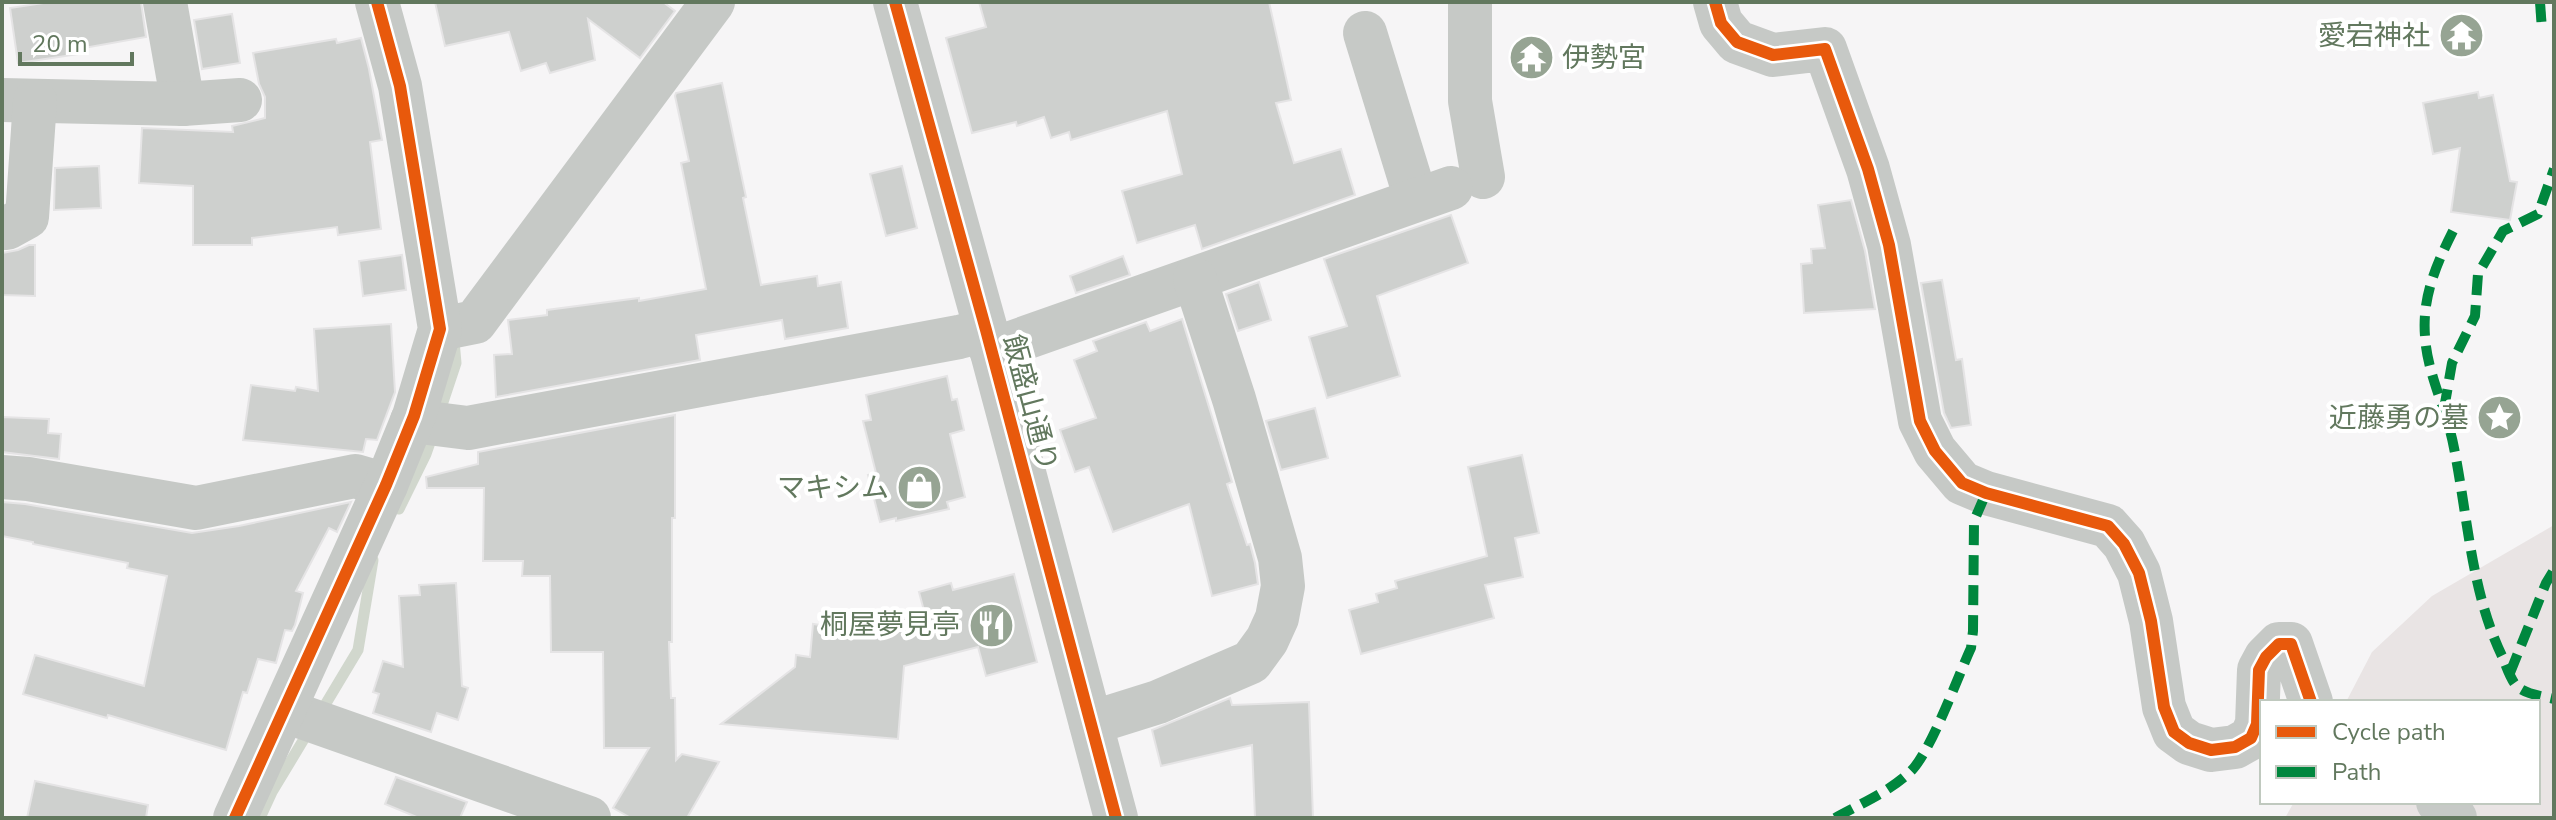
<svg xmlns="http://www.w3.org/2000/svg" width="2556" height="820" viewBox="0 0 2556 820" font-family="'Nunito Sans','Noto Sans JP',sans-serif">
<style>
.green{fill:#e9e4e4}
.lines{fill:none;stroke-linecap:round;stroke-linejoin:round}
.stream{stroke:#d1d7cd;stroke-width:11}
.building{fill:#ced0ce;stroke:#e5e4e5;stroke-width:2}
.minor{stroke:#c6c9c6;stroke-width:44}
.quiet{stroke:#00873e;stroke-width:10;stroke-dasharray:20 10;stroke-linecap:butt}
.cycleway-casing{stroke:#fff;stroke-width:17}
.cycleway{stroke:#e8590c;stroke-width:12}
.labels{text-anchor:middle;dominant-baseline:central;stroke-width:8;stroke-linejoin:round;paint-order:stroke}
.poi-label{font-size:28px;fill:#62785e;stroke:#fff;text-anchor:end}
.street-label{font-size:28px;fill:#62785e;stroke:#fff}
</style>
<rect width="100%" height="100%" fill="#f6f5f6"/>
<polygon class="green" points="2554,525 2554,818 2285,818 2294,802 2538,802 2538,702 2346,702 2372,652 2432,596"/>
<g class="lines">
<g class="stream">
<polyline points="439,414 456,363 454,341"/>
<polyline points="399,509 426,454 433,434"/>
<polyline points="319,715 358,650 373,560"/>
<polyline points="260,818 272,792 310,729"/>
</g>
</g>
<g class="building">
<polygon points="50,2 141,2 146,37 78,49 79,54 18,63 10,8"/>
<polygon points="435,2 663,2 675,11 640,58 588,19 595,60 550,73 546,63 521,71 509,32 445,46"/>
<polygon points="979,2 1269,2 1291,100 1276,103 1294,163 1341,149 1355,195 1202,249 1195,225 1137,243 1122,191 1182,174 1167,111 1071,140 1069,132 1051,138 1044,117 1017,126 1016,122 972,133 946,38 986,27"/>
<polygon points="232,14 240,63 202,69 194,20"/>
<polygon points="361,38 369,69 382,140 370,142 381,229 338,235 337,227 252,238 252,245 193,245 193,186 139,183 142,128 233,132 232,126 265,118 265,97 259,84 253,53 336,39 337,43"/>
<polygon points="722,83 746,197 743,198 761,285 817,276 818,286 841,282 848,328 785,339 782,320 696,335 700,360 496,397 494,355 512,354 508,320 547,315 547,310 639,298 639,301 706,289 681,163 689,161 675,96 676,93"/>
<polygon points="2478,92 2479,98 2493,95 2510,181 2517,182 2510,220 2451,212 2460,148 2433,154 2423,103"/>
<polygon points="99,166 101,208 54,210 55,168"/>
<polygon points="902,166 917,228 886,236 870,174"/>
<polygon points="1851,200 1865,251 1875,309 1804,313 1801,264 1812,263 1811,249 1825,248 1818,205"/>
<polygon points="1451,215 1468,263 1377,296 1400,376 1327,398 1309,337 1347,326 1324,259"/>
<polygon points="29,245 35,245 35,296 2,295 2,253 18,250"/>
<polygon points="402,255 406,290 363,296 359,261"/>
<polygon points="1123,256 1130,275 1076,293 1070,276"/>
<polygon points="1942,280 1956,360 1962,359 1971,425 1951,428 1944,413 1921,283"/>
<polygon points="1259,282 1271,320 1238,331 1226,294"/>
<polygon points="1182,319 1232,482 1227,484 1247,545 1250,544 1255,563 1258,584 1212,596 1189,504 1113,532 1089,467 1075,472 1060,430 1096,418 1074,360 1097,351 1093,341 1146,322 1150,331"/>
<polygon points="391,324 395,392 377,440 366,439 363,452 243,440 251,385 295,391 296,387 318,391 314,329"/>
<polygon points="947,376 952,400 957,399 964,430 950,434 965,497 947,502 949,509 896,521 896,518 880,522 868,475 876,473 863,421 871,420 866,395"/>
<polygon points="1315,408 1328,458 1281,470 1266,421"/>
<polygon points="675,415 675,518 672,518 672,642 669,642 671,698 675,698 676,760 682,754 719,762 687,818 631,818 613,808 649,748 604,748 603,652 551,652 550,576 522,576 523,561 483,561 484,488 427,488 426,477 478,464 478,452"/>
<polygon points="2,417 49,419 48,433 61,434 59,459 2,452"/>
<polygon points="1522,455 1539,533 1515,538 1523,577 1485,585 1494,618 1361,654 1349,610 1378,602 1376,594 1397,588 1395,581 1487,556 1468,467"/>
<polygon points="2,502 25,504 192,533 239,526 351,502 337,532 329,528 296,591 303,593 295,625 292,631 285,630 276,663 258,659 247,693 243,692 226,750 108,715 107,718 23,694 35,655 144,686 167,576 127,568 128,563 33,544 33,542 2,536"/>
<polygon points="1014,574 1037,662 986,676 978,647 904,666 898,739 721,724 795,667 796,655 810,657 813,624 827,626 828,613 927,622 919,592 951,583 953,590"/>
<polygon points="456,583 462,686 468,688 458,720 437,713 431,732 373,713 379,694 373,692 383,661 403,667 399,596 420,595 419,585"/>
<polygon points="1230,698 1232,705 1309,702 1313,818 1255,818 1252,745 1161,766 1152,730"/>
<polygon points="396,777 467,802 460,818 419,818 385,804"/>
<polygon points="35,781 148,805 146,818 27,818"/>
</g>
<g class="lines">
<g class="minor">
<polyline points="165,2 183,104"/>
<polyline points="895,2 986,330 1116,818"/>
<polyline points="1470,2 1470,101 1483,177"/>
<polyline points="1715,2 1721,23 1737,42 1773,55 1825,49 1868,169 1889,245 1920,421 1935,451 1962,483 1986,493 2108,526 2124,544 2139,573 2151,621 2164,707 2174,732 2189,743 2211,750 2235,747 2251,738 2257,724 2259,670 2266,657 2279,644 2291,644 2311,702"/>
<polyline points="1365,33 1416,199"/>
<polyline points="2,100 183,104 240,100"/>
<polyline points="2,228 7,228 27,217 35,101"/>
<polyline points="440,329 475,322 713,2"/>
<polyline points="991,350 1451,188"/>
<polyline points="412,421 468,428 959,337 986,330"/>
<polyline points="2,477 28,479 196,508 355,476 386,485"/>
<polyline points="285,711 589,818"/>
<polyline points="1091,723 1158,702 1251,662 1267,640 1277,618 1283,586 1280,558 1234,399 1195,279"/>
<polyline points="2438,802 2455,818"/>
<polyline points="235,818 386,485 414,416 440,329 400,86 377,2"/>
</g>
<g class="quiet">
<polyline points="2540,2 2542,30"/>
<path d="M2453,231C2436,265 2422,297 2425,336C2427,374 2447,410 2454,448C2468,518 2471,591 2502,656C2506,665 2509,676 2515,684C2523,694 2542,696 2554,699"/>
<polyline points="2444,409 2452,363 2475,316 2478,274 2503,231 2538,214 2554,169"/>
<polyline points="2510,673 2546,583 2554,570"/>
<path d="M1835,818C1860,804 1889,792 1910,772C1930,754 1958,676 1971,648L1973,631L1974,521L1986,493"/>
</g>
<defs>
<g id="cycleway">
<polyline points="895,2 986,330 1116,818"/>
<polyline points="1715,2 1721,23 1737,42 1773,55 1825,49 1868,169 1889,245 1920,421 1935,451 1962,483 1986,493 2108,526 2124,544 2139,573 2151,621 2164,707 2174,732 2189,743 2211,750 2235,747 2251,738 2257,724 2259,670 2266,657 2279,644 2291,644 2311,702"/>
<polyline points="235,818 386,485 414,416 440,329 400,86 377,2"/>
</g>
</defs>
<use href="#cycleway" class="cycleway-casing"/>
<use href="#cycleway" class="cycleway"/>
</g>
<defs>
<symbol id="temple-disc" viewBox="-11 -11 22 22"><circle r="9.5" fill="#96a493" stroke="#fff"/><path d="M0-6L5-2H3V0L6.5 2.5H4V6H1.5V3h-3V6H-4V2.5H-6.5L-3 0V-2H-5Z" fill="#fff"/></symbol>
<symbol id="sight-disc" viewBox="-11 -11 22 22"><circle r="9.5" fill="#96a493" stroke="#fff"/><path d="M0-6L1.8-2.2L6-1.7L2.9 1.2L3.7 5.4L0 3.3L-3.7 5.4L-2.9 1.2L-6-1.7L-1.8-2.2Z" fill="#fff"/></symbol>
<symbol id="shop-disc" viewBox="-11 -11 22 22"><circle r="9.5" fill="#96a493" stroke="#fff"/><path d="M-5-2.5h2.3a2.7 3.5 0 0 1 5.4 0H5L5.5 6h-11ZM-1.5-2.5h3a1.5 2.3 0 0 0-3 0Z" fill="#fff"/></symbol>
<symbol id="restaurant-disc" viewBox="-11 -11 22 22"><circle r="9.5" fill="#96a493" stroke="#fff"/><path d="M-5-6h1v4h1v-4h1v4h1v-4h1v5L-1.5 .5V6h-2V.5L-5-1ZM5-6V6H3V1.5H1.5Q1.5-4 5-6Z" fill="#fff"/></symbol>
</defs>
<g fill-rule="evenodd">
<use href="#temple-disc" x="2436" y="10" width="51" height="51"/>
<use href="#temple-disc" x="1506" y="32" width="51" height="51"/>
<use href="#sight-disc" x="2474" y="392" width="51" height="51"/>
<use href="#shop-disc" x="894" y="462" width="51" height="51"/>
<use href="#restaurant-disc" x="966" y="600" width="51" height="51"/>
</g>
<g class="labels">
<g class="poi-label">
<text x="2430" y="36">愛宕神社</text>
<text x="1562" y="58" text-anchor="start">伊勢宮</text>
<text x="2469" y="418">近藤勇の墓</text>
<text x="889" y="488">マキシム</text>
<text x="960" y="625">桐屋夢見亭</text>
</g>
<g class="street-label">
<text transform="translate(1030 403) rotate(75)">飯盛山通り</text>
</g>
</g>
<rect width="2556" height="820" fill="none" stroke="#62785e" stroke-width="8"/>
<rect x="2260" y="700" width="280" height="104" fill="#ffffff" stroke="#c0c9bf" stroke-width="2"/>
<rect x="2276" y="726" width="40" height="12" fill="#e8590c" stroke="#c0c9bf" stroke-width="2"/>
<text x="2332" y="740" font-size="24" fill="#62785e">Cycle path</text>
<rect x="2276" y="766" width="40" height="12" fill="#00873e" stroke="#c0c9bf" stroke-width="2"/>
<text x="2332" y="780" font-size="24" fill="#62785e">Path</text>
<path d="M20 52v12h112v-12" fill="none" stroke="#62785e" stroke-width="4"/>
<text x="32" y="52" font-size="24" fill="#62785e" stroke="#ffffff" stroke-width="6" paint-order="stroke">20 m</text>
</svg>
